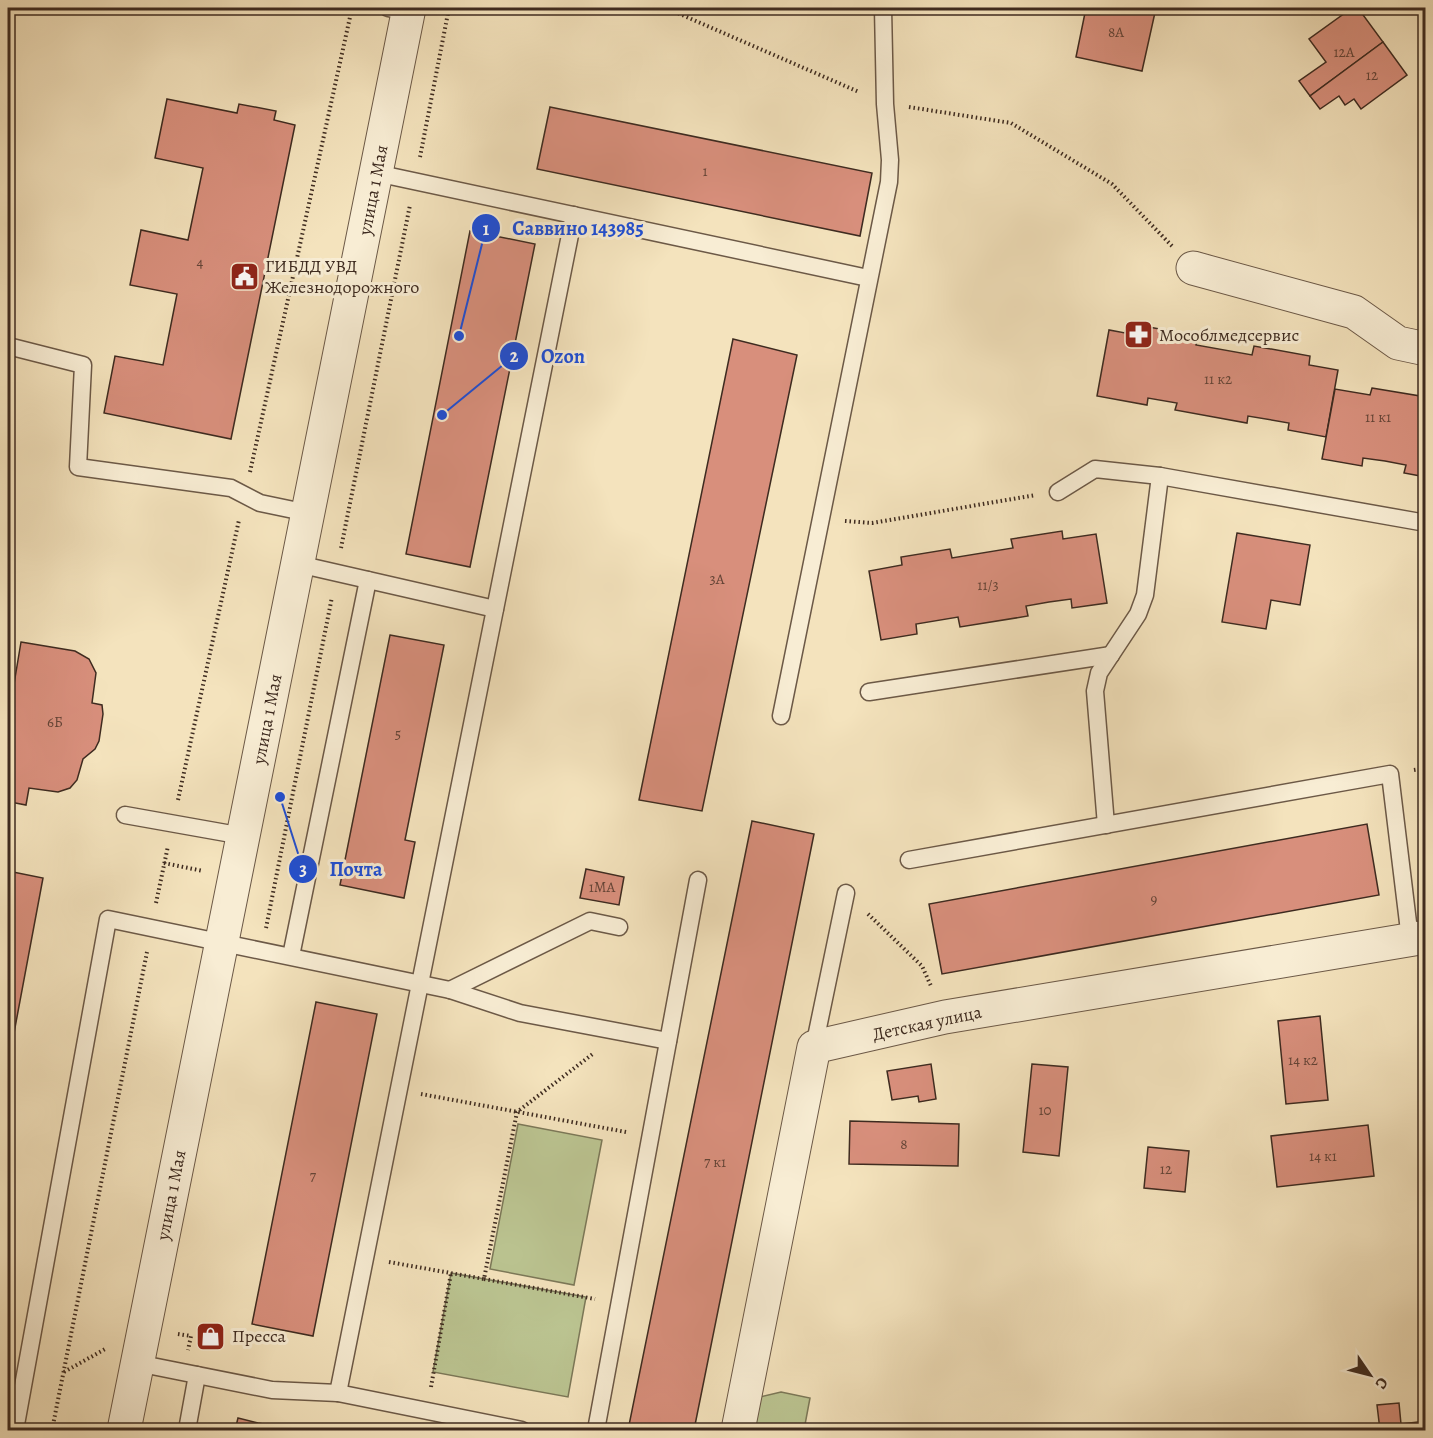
<svg xmlns="http://www.w3.org/2000/svg" width="1433" height="1438" viewBox="0 0 1433 1438" font-family="Alegreya,serif">
<style>
.green{fill:#bbc491;stroke:#7c7858;stroke-width:1.5}
.building{fill:#d88f7c;stroke:#3e2b20;stroke-width:1.5}
.lines{fill:none;stroke-linecap:round;stroke-linejoin:round}
.service-casing{stroke:#6c5947;stroke-width:19}
.minor-casing{stroke:#6c5947;stroke-width:35}
.tertiary-casing{stroke:#6c5947;stroke-width:35}
.path{stroke:#3e2b20;stroke-width:4;stroke-dasharray:1.5 3;stroke-linecap:butt}
.service{stroke:#f8edd4;stroke-width:16}
.minor{stroke:#f8edd4;stroke-width:33}
.tertiary{stroke:#f8edd4;stroke-width:33}
.labels{text-anchor:middle;dominant-baseline:central;stroke-width:6;stroke-linejoin:round;paint-order:stroke}
.number-label{font-size:15px;fill:#644437}
.street-label{font-size:18px;fill:#3e2b20;stroke:#f8edd4}
.poi-label{font-size:18px;fill:#3e2b20;stroke:#f8edd4;text-anchor:start}
.leader{fill:none;stroke:#1d4ed8;stroke-width:2}
.callout-dot{fill:#1d4ed8;stroke:#f8edd4;stroke-width:2}
.mark-label{font-size:18px;text-anchor:middle;font-weight:bold;fill:#fff}
.callout-label{font-size:20px;text-anchor:middle;font-weight:bold;fill:#1d4ed8;stroke:#f8edd4;stroke-width:6;stroke-linejoin:round;paint-order:stroke}
</style>
<rect width="100%" height="100%" fill="#f4e3bd"/>
<filter id="stains"><feTurbulence type="fractalNoise" baseFrequency=".00333" numOctaves="4"/><feColorMatrix values="0 0 0 0 .2 0 0 0 0 .09 0 0 0 0 .02 0 0 0 .5 -.17"/></filter>
<radialGradient id="worn" r=".72"><stop offset=".6" stop-color="#630" stop-opacity="0"/><stop offset="1" stop-color="#630" stop-opacity=".3"/></radialGradient>
<g class="green">
<polygon points="518,1124 602,1140 574,1285 490,1269"/>
<polygon points="451,1273 586,1297 568,1397 433,1372"/>
<polygon points="781,1392 810,1398 804,1430 749,1430 756,1398"/>
</g>
<g class="building">
<polygon points="1086,8 1156,8 1142,71 1076,57"/>
<polygon points="1352,8 1358,8 1383,42 1310,96 1299,81 1326,62 1309,39"/>
<polygon points="1383,42 1407,75 1361,109 1354,99 1345,105 1339,96 1320,109 1310,96"/>
<polygon points="167,99 237,113 239,104 276,111 274,120 295,125 231,439 104,413 115,356 163,365 177,294 130,285 141,230 188,240 203,168 155,158"/>
<polygon points="550,107 872,173 860,236 537,169"/>
<polygon points="470,231 535,244 470,567 406,554"/>
<polygon points="1127,323 1198,336 1196,345 1252,355 1254,346 1310,356 1309,365 1338,370 1326,437 1288,430 1289,423 1248,416 1247,423 1175,410 1177,403 1148,398 1147,405 1097,396 1109,330 1125,333"/>
<polygon points="733,339 797,355 702,811 639,800"/>
<polygon points="1372,388 1426,397 1426,477 1404,473 1406,465 1385,461 1363,458 1362,466 1322,459 1335,389 1370,395"/>
<polygon points="1062,531 1063,539 1096,534 1107,603 1072,608 1071,599 1049,602 1026,606 1028,616 960,627 958,617 916,624 917,634 881,640 869,571 902,565 901,557 950,549 952,558 1013,548 1011,539"/>
<polygon points="1237,533 1310,545 1300,605 1271,600 1266,629 1222,622"/>
<polygon points="390,635 444,645 405,840 415,842 404,898 340,885"/>
<polygon points="21,642 75,651 89,659 96,673 92,703 102,705 103,714 99,741 95,749 83,759 77,780 70,788 58,792 29,788 26,805 10,802 13,785 8,784 8,720"/>
<polygon points="752,821 814,834 695,1425 694,1430 628,1430"/>
<polygon points="1367,824 1379,895 942,974 929,904"/>
<polygon points="586,869 624,877 619,905 580,898"/>
<polygon points="8,871 43,878 8,1065"/>
<polygon points="316,1002 377,1014 313,1336 252,1324"/>
<polygon points="1320,1016 1328,1100 1286,1104 1278,1021"/>
<polygon points="931,1064 936,1099 919,1102 918,1096 892,1100 887,1071"/>
<polygon points="1032,1064 1068,1067 1059,1156 1023,1152"/>
<polygon points="850,1121 959,1124 958,1166 849,1164"/>
<polygon points="1368,1125 1374,1176 1277,1187 1271,1136"/>
<polygon points="1148,1147 1189,1151 1185,1192 1144,1188"/>
<polygon points="1399,1403 1401,1424 1426,1421 1426,1430 1380,1430 1377,1405"/>
<polygon points="238,1418 258,1423 297,1430 235,1430"/>
<polygon points="1380,1426 1380,1430 1349,1430 1349,1429"/>
</g>
<g class="lines">
<defs>
<g id="service">
<polyline points="388,8 409,12"/>
<polyline points="376,173 868,278"/>
<polyline points="8,346 83,365 78,467 231,488 260,503 308,513"/>
<polyline points="1058,492 1095,469 1160,476 1426,523"/>
<polyline points="298,564 495,609"/>
<polyline points="869,692 1111,655"/>
<polyline points="781,716 889,182 890,160 885,104 883,8"/>
<polyline points="125,815 243,836"/>
<polyline points="1106,825 1095,691 1099,673 1138,614 1145,595 1160,476"/>
<polyline points="909,860 1390,774 1410,939"/>
<polyline points="291,956 368,580"/>
<polyline points="450,990 590,921 619,927"/>
<polyline points="814,1047 846,893"/>
<polyline points="137,1363 272,1390 338,1393 522,1430"/>
<polyline points="338,1393 574,215"/>
<polyline points="15,1430 108,919 450,990 520,1013 668,1041"/>
<polyline points="187,1430 197,1375"/>
<polyline points="596,1430 698,880"/>
</g>
<g id="minor">
<polyline points="1193,268 1354,312 1398,343 1426,349"/>
<polyline points="738,1430 814,1047 945,1017 1426,937"/>
</g>
<polyline id="tertiary" points="124,1430 409,8"/>
</defs>
<use href="#service" class="service-casing"/>
<use href="#minor" class="minor-casing"/>
<use href="#tertiary" class="tertiary-casing"/>
<g class="path">
<polyline points="666,8 859,92"/>
<polyline points="909,107 1011,123 1112,184 1172,246"/>
<polyline points="420,157 449,8"/>
<polyline points="250,472 352,8"/>
<polyline points="845,521 872,523 1036,495"/>
<polyline points="341,548 410,205"/>
<polyline points="1414,770 1426,768"/>
<polyline points="178,800 239,520"/>
<polyline points="164,863 203,871"/>
<polyline points="156,903 168,846"/>
<polyline points="868,914 922,966 931,986"/>
<polyline points="266,928 332,597"/>
<polyline points="421,1094 626,1132"/>
<polyline points="389,1262 484,1279 517,1112 594,1053"/>
<polyline points="484,1279 595,1299"/>
<polyline points="178,1334 191,1336 188,1350"/>
<polyline points="64,1372 107,1348"/>
<polyline points="431,1387 451,1273"/>
<polyline points="52,1430 147,952"/>
</g>
<use href="#service" class="service"/>
<use href="#minor" class="minor"/>
<use href="#tertiary" class="tertiary"/>
</g>
<defs>
<symbol id="civic-square" viewBox="-11 -11 22 22"><rect x="-9" y="-9" width="18" height="18" rx="4" fill="#8f2418" stroke="#f8edd4"/><path d="M-.6-6.5H3V-4.5H.6V-3L4-1V1h2V6H-6V1h2V-1L-.6-3ZM-1.2 2.5V6h2.4V2.5Z" fill="#fff"/></symbol>
<symbol id="pharmacy-square" viewBox="-11 -11 22 22"><rect x="-9" y="-9" width="18" height="18" rx="4" fill="#8f2418" stroke="#f8edd4"/><path d="M-2-6h4v4h4v4h-4v4h-4v-4h-4v-4h4Z" fill="#fff"/></symbol>
<symbol id="shop-square" viewBox="-11 -11 22 22"><rect x="-9" y="-9" width="18" height="18" rx="4" fill="#8f2418" stroke="#f8edd4"/><path d="M-5-2.5h2.3a2.7 3.5 0 0 1 5.4 0H5L5.5 6h-11ZM-1.5-2.5h3a1.5 2.3 0 0 0-3 0Z" fill="#fff"/></symbol>
</defs>
<g fill-rule="evenodd">
<use href="#civic-square" x="228" y="260" width="33" height="33"/>
<use href="#pharmacy-square" x="1122" y="318" width="33" height="33"/>
<use href="#shop-square" x="194" y="1320" width="33" height="33"/>
</g>
<g class="labels">
<g class="number-label">
<text x="1116" y="32">8А</text>
<text x="1344" y="52">12А</text>
<text x="1372" y="75">12</text>
<text x="705" y="171">1</text>
<text x="200" y="262">4</text>
<text x="1218" y="379">11 к2</text>
<text x="1378" y="417">11 к1</text>
<text x="717" y="579">3А</text>
<text x="988" y="585">11/3</text>
<text x="55" y="722">6Б</text>
<text x="398" y="734">5</text>
<text x="602" y="887">1МА</text>
<text x="1154" y="899">9</text>
<text x="1303" y="1060">14 к2</text>
<text x="1045" y="1110">10</text>
<text x="904" y="1144">8</text>
<text x="1323" y="1156">14 к1</text>
<text x="715" y="1162">7 к1</text>
<text x="1166" y="1169">12</text>
<text x="313" y="1176">7</text>
</g>
<g class="street-label">
<text transform="translate(373 190) rotate(-79)">улица 1 Мая</text>
<text transform="translate(267 719) rotate(-79)">улица 1 Мая</text>
<text transform="translate(927 1023) rotate(-12)">Детская улица</text>
<text transform="translate(171 1195) rotate(-79)">улица 1 Мая</text>
</g>
<g class="poi-label">
<text x="265" y="266">ГИБДД УВД<tspan x="265" dy="21">Железнодорожного</tspan></text>
<text x="1159" y="335">Мособлмедсервис</text>
<text x="232" y="1336">Пресса</text>
</g>
</g>
<path class="leader" d="M459 336L486 228M442 415L514 356M280 797L303 869"/>
<g class="callout-dot">
<circle cx="459" cy="336" r="6"/>
<circle cx="442" cy="415" r="6"/>
<circle cx="280" cy="797" r="6"/>
<circle cx="486" cy="228" r="15"/>
<circle cx="514" cy="356" r="15"/>
<circle cx="303" cy="869" r="15"/>
</g>
<g class="mark-label">
<text x="486" y="235">1</text>
<text x="514" y="362">2</text>
<text x="303" y="875">3</text>
</g>
<g class="callout-label">
<text x="578" y="235">Саввино 143985</text>
<text x="563" y="363">Ozon</text>
<text x="356" y="876">Почта</text>
</g>
<rect width="1433" height="1438" fill="none" stroke="#f4e3bd" stroke-width="30"/>
<rect x="9" y="9" width="1415" height="1420" fill="none" stroke="#3e2b20" stroke-width="3"/>
<rect x="15" y="15" width="1403" height="1408" fill="none" stroke="#3e2b20" stroke-width="1.5"/>
<g transform="translate(1370 1375) rotate(125)" stroke="#f8edd4" stroke-width="4.5" paint-order="stroke">
<path d="M0-4.5L10 22L0 15L-10 22Z" fill="#3e2b20"/>
<text y="-9" font-size="16" font-weight="bold" text-anchor="middle" fill="#3e2b20">С</text>
</g>
<rect width="100%" height="100%" filter="url(#stains)"/>
<rect width="100%" height="100%" fill="url(#worn)"/>
</svg>
